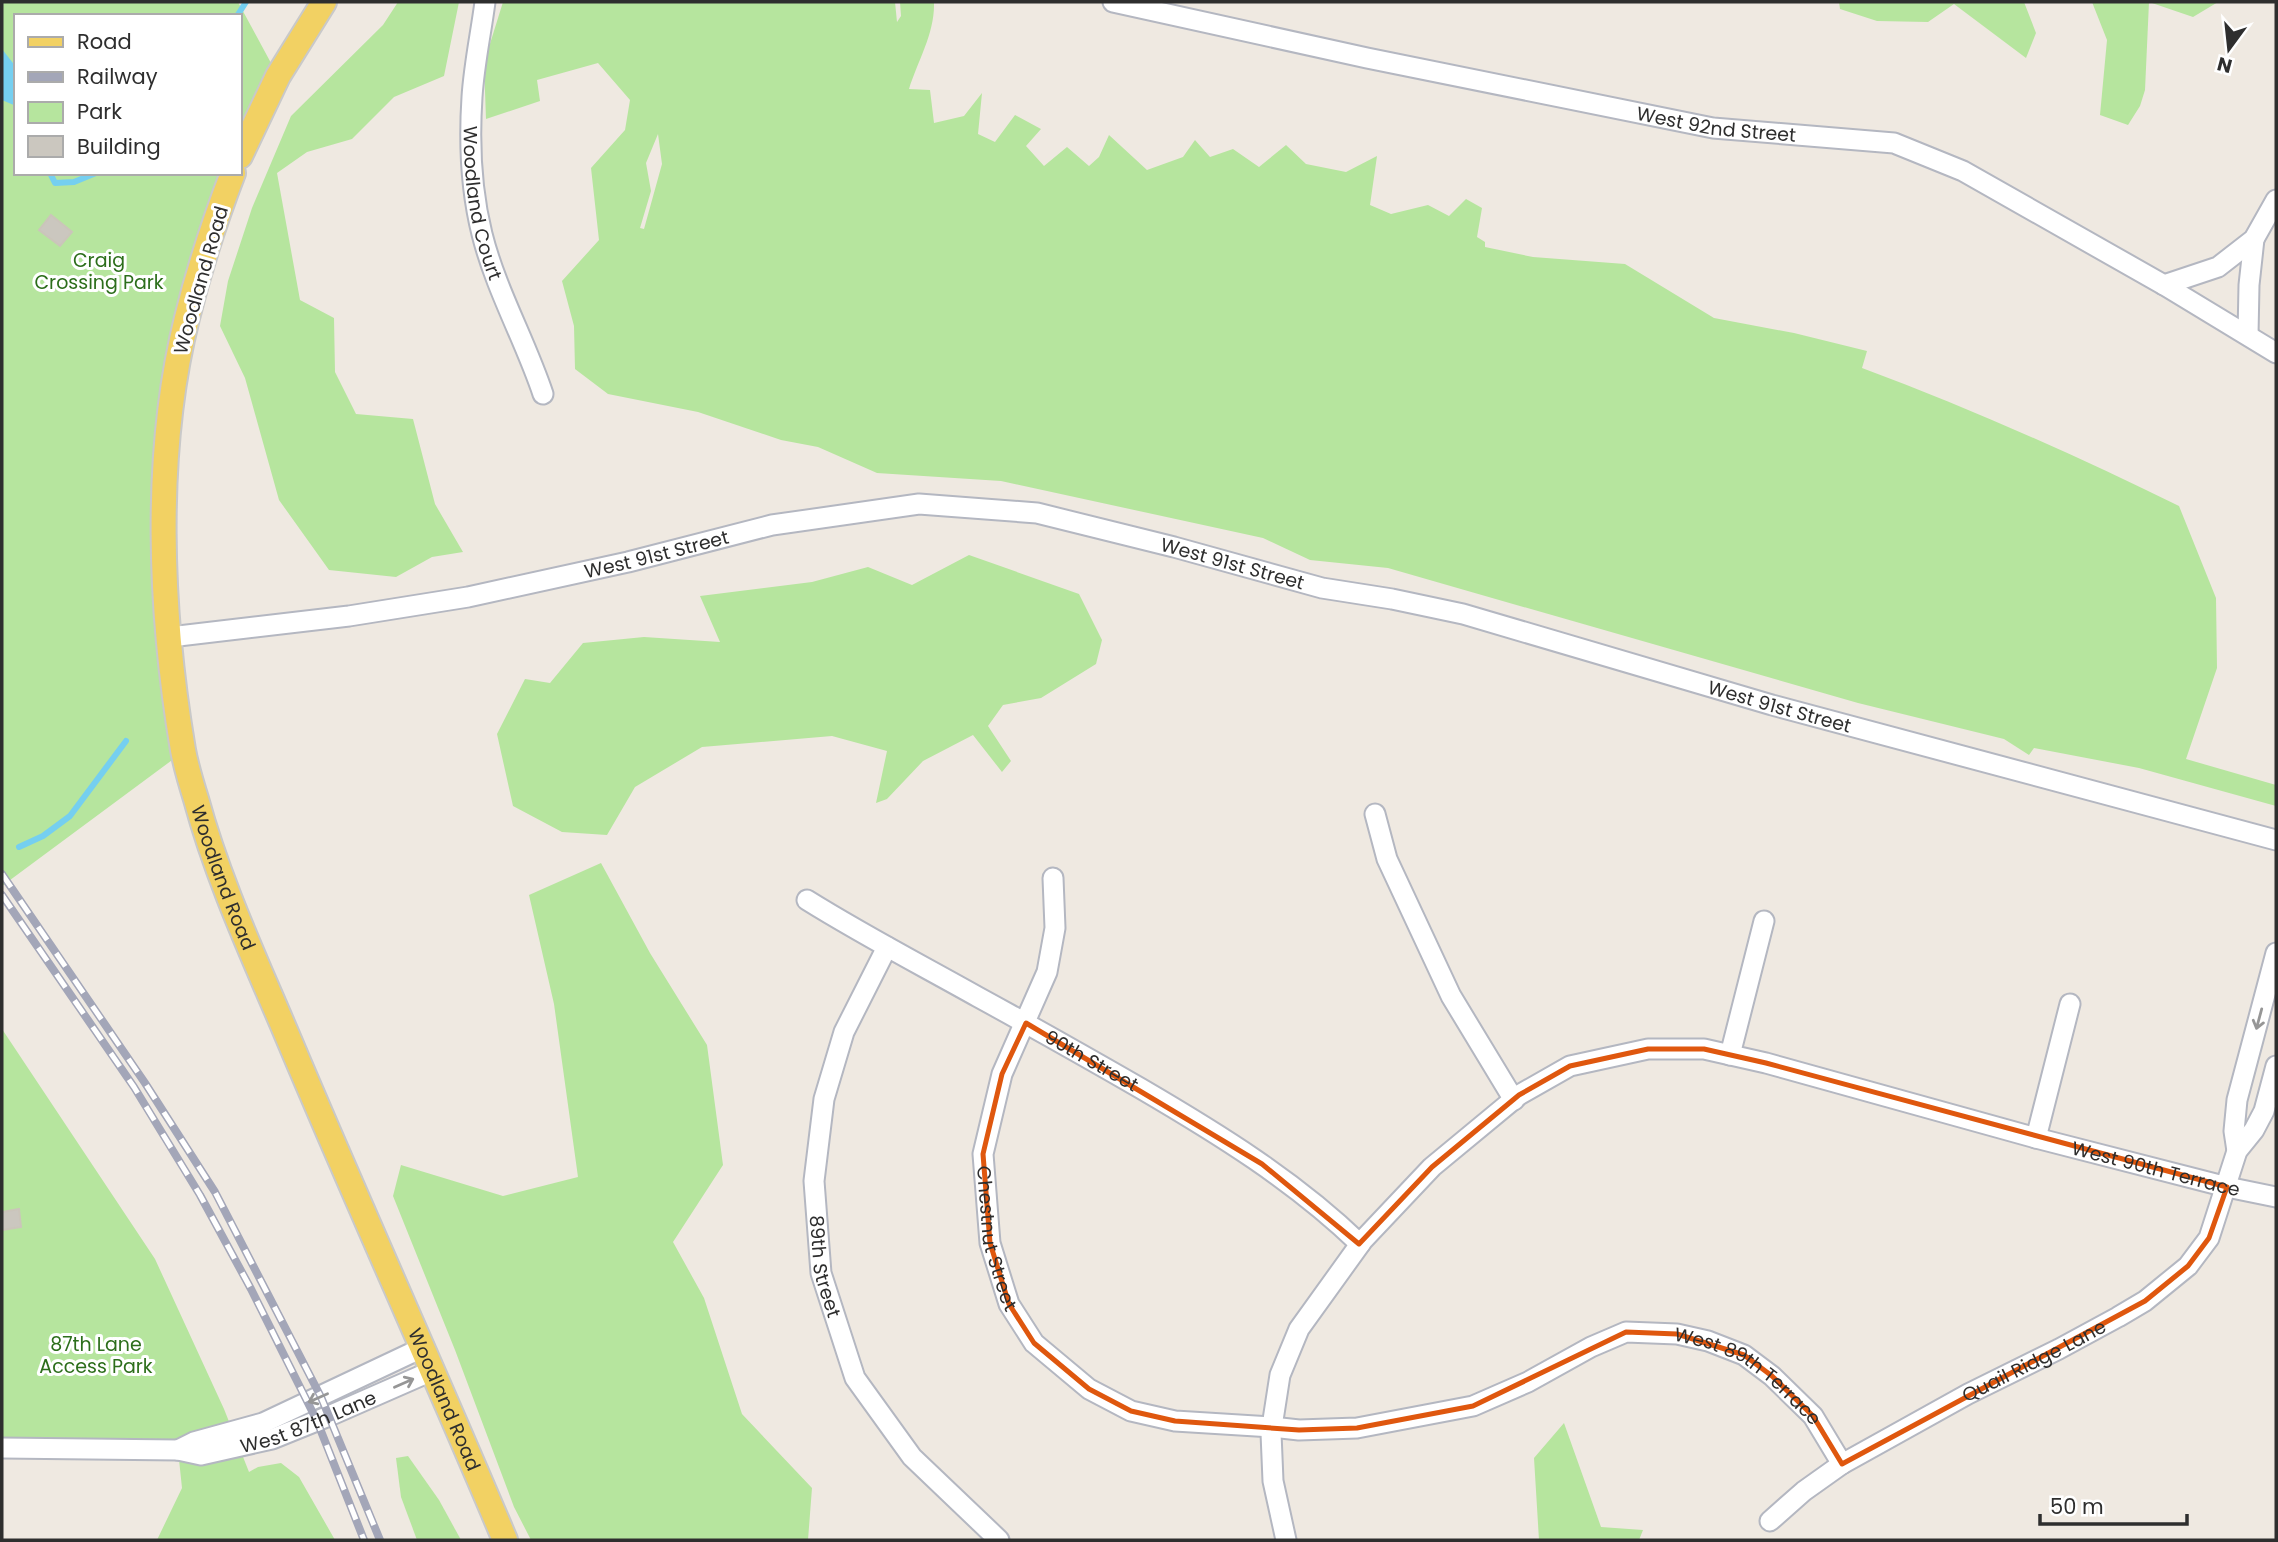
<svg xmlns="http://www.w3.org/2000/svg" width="2278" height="1542" viewBox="0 0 2278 1542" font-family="Poppins,sans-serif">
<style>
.green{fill:#b6e59e;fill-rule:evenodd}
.water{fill:#75cff0}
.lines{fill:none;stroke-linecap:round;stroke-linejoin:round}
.stream{stroke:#75cff0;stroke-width:6}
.building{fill:#cbc7bf;stroke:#cbc5ba;stroke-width:2}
.minor-casing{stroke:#b4b7c1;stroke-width:23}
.major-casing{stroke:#c9c9c9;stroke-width:28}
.minor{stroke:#fff;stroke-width:19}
.major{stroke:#f2d163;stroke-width:24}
.rail-casing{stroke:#a3a6b8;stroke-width:8}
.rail{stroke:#fff;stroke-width:5;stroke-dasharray:16;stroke-linecap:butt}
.oneway{stroke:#969696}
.marked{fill:none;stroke:#df570e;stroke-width:5;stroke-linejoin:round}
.labels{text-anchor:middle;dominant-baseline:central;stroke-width:6;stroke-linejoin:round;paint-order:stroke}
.street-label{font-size:19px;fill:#2e2e2e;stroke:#fff}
.park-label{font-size:19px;fill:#2c6e1b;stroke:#fff}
</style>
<rect width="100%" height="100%" fill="#efe9e1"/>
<g class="green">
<polygon points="2,2 238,2 278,76 240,156 240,16 16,16 16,173 233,173 168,432 183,752 2,886"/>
<polygon points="398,2 459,2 444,76 394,97 352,139 307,152 277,173 300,300 334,318 335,372 356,414 413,419 435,504 463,552 432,557 396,577 329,570 279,500 245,378 220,326 228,281 252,208 291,116 383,25"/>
<path d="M503,2H895L897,22L901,16L900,2H934C935,33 918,60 909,89L930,90L934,123L964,116L982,93L978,134L995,142L1015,115L1041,129L1026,146L1044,166L1067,147L1089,166L1099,157L1109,135L1147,170L1183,157L1195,140L1210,157L1233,149L1259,167L1286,145L1306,164L1346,172L1377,156L1370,205L1391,214L1428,205L1449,216L1466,199L1482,208L1477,237L1485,242V247L1533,257L1625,264L1714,318L1794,333L1867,351L1862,368C1970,408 2075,455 2179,506L2216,598L2217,668L2186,759L2276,785V806L2139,768L2034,748L2029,755L2004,739L1858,703L1388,568L1310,560L1263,538L1001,481L877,473L818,447L781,440L698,412L608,394L575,369L574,326L562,281L599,240L591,168L625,130L630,100L598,63L537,80L540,101L486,119L484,63ZM658,134L662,164L644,229L640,228L651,191L646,163Z"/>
<polygon points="1839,2 2024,2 2036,33 2026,58 1954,4 1928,22 1877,21 1840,9"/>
<polygon points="2092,2 2218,2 2193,17 2149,2 2145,90 2140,106 2128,125 2100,115 2107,40"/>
<polygon points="969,555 1079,594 1102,640 1096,664 1041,698 1003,705 988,726 1011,761 1002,772 973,735 923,761 887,799 876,803 887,751 832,736 702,747 635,787 607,835 562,832 513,806 497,734 525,679 550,683 583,643 644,637 720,642 700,596 812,582 868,567 912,585"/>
<polygon points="601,863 650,953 707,1045 723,1165 673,1242 704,1298 742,1414 812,1488 808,1540 531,1540 514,1507 455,1350 393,1196 401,1165 503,1196 578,1177 554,1004 529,895"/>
<polygon points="2,1029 155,1259 224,1409 249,1472 258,1467 281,1463 299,1477 335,1540 157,1540 182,1488 178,1450 2,1448"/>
<polygon points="1564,1423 1601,1527 1643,1530 1639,1540 1539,1540 1534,1458"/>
<polygon points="408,1456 439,1500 461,1540 417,1540 401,1497 396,1458"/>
</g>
<polygon class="water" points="2,49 16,67 16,106 2,100"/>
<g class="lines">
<g class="stream">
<polyline points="237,16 246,2"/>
<polyline points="50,173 55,183 74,182 96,173"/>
<polyline points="19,847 43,836 70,816 126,741"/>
</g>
</g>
<g class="building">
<polygon points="51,215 72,232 60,246 39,230"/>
<polygon points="19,1209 21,1227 2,1230 2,1212"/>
</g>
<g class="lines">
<defs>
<g id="minor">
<path id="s1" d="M485,2C481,33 474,65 472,97C469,143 471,190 482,234C496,290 525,340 543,394"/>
<path id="s2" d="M1113,2L1367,58L1713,128L1894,143L1963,171L2164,285L2276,353"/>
<polyline points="2164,285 2218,267 2254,239 2276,200"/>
<polyline points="2248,335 2249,285 2254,239"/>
<path id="s3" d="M170,637L349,616L468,597L628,562L772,525L919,504L1037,513L1174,547L1322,588L1392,599L1463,614L1772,705L2276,840"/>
<polyline points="1375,814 1387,859 1451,996 1514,1100"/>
<path id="s4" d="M1053,878L1055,928L1047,972L1002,1074L983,1154L990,1243L1009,1304L1034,1343L1089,1389L1131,1411L1175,1421L1272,1427L1299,1430L1357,1428L1473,1406L1528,1382L1591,1347L1626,1332L1677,1334L1708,1341L1744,1355L1772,1376L1813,1416L1842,1464"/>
<path id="s5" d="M807,900C863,935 921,965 978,997C1033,1027 1086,1057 1140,1088C1217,1133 1295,1181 1360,1244"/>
<path id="s6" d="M887,947L844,1032L824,1099L814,1181L821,1273L855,1378L912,1457L999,1540"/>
<polyline points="1730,1055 1764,921"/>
<polyline points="2036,1138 2070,1004"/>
<polyline points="2237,1151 2234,1131 2237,1100 2276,953"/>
<path id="s7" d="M2,1448L178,1450L201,1455L272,1439L329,1416L434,1370"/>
<polyline points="178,1450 194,1442 263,1423 424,1347"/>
<path id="s8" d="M1770,1521L1804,1491L1842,1464L1968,1394L2059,1349L2118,1317L2145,1301L2188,1266L2209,1238L2237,1151L2254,1130L2264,1111L2276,1066"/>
<path id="s9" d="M1286,1540L1273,1481L1271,1433L1280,1375L1299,1329L1363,1240L1432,1167L1519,1095L1570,1066L1648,1049H1704L1766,1063L2036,1138L2227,1187L2276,1197"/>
</g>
<g id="major">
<polyline points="240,156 278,76 324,2"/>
<path id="s10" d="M233,173C215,220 199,269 187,318C153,454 160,613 183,750C186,766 191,783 196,799C218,880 254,957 287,1035C358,1204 434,1371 505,1540"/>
</g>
</defs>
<use href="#minor" class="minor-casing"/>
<use href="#major" class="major-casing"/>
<use href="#minor" class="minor"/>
<use href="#major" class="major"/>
<defs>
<g id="rail">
<polyline points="2,874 145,1083 215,1192 321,1397 380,1540"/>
<polyline points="2,895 134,1087 200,1195 251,1289 317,1421 364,1540"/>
</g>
</defs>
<use href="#rail" class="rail-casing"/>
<use href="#rail" class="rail"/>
</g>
<defs><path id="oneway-shaft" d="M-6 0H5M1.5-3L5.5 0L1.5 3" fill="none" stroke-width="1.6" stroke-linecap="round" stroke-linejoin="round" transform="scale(1.75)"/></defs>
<g class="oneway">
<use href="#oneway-shaft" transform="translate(2259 1019) rotate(105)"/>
<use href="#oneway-shaft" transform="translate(404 1383) rotate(-24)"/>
<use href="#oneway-shaft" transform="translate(318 1398) rotate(156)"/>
</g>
<path class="marked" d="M1026,1023L1262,1164L1359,1244L1432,1167L1519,1095L1570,1066L1648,1049H1704L1766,1063L2227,1187L2209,1238L2188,1266L2145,1301L1842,1464L1813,1416L1772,1376L1744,1355L1677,1334L1626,1332L1473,1406L1357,1428L1299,1430L1175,1421L1131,1411L1089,1389L1034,1343L1009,1304L990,1243L983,1154L1002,1074Z"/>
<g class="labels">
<g class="street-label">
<text stroke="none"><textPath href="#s2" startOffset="616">West 92nd Street</textPath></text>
<text stroke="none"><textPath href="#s1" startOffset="203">Woodland Court</textPath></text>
<text transform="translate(201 280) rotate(-74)">Woodland Road</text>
<text stroke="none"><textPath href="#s3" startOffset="494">West 91st Street</textPath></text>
<text stroke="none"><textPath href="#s3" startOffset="1082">West 91st Street</textPath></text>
<text stroke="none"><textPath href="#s3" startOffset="1648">West 91st Street</textPath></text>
<text stroke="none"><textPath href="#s10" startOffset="721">Woodland Road</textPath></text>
<text stroke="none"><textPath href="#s5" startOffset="327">90th Street</textPath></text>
<text stroke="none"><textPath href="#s9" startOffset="1202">West 90th Terrace</textPath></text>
<text stroke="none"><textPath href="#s4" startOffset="374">Chestnut Street</textPath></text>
<text stroke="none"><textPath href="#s6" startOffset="334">89th Street</textPath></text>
<text stroke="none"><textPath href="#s8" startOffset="310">Quail Ridge Lane</textPath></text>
<text stroke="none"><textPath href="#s4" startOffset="1258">West 89th Terrace</textPath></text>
<text stroke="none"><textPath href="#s10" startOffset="1288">Woodland Road</textPath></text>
<text stroke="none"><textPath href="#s7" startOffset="312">West 87th Lane</textPath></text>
</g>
<g class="park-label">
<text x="99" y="260">Craig<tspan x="99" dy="22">Crossing Park</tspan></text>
<text x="96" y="1344">87th Lane<tspan x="96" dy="22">Access Park</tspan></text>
</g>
</g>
<rect width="2278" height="1542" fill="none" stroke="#2e2e2e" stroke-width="7"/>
<rect x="14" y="14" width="228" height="161" fill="#ffffff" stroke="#ababab" stroke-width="2"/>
<rect x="28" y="37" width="35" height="10" fill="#f2d163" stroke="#ababab" stroke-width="2"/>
<text x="77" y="49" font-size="21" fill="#2e2e2e">Road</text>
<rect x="28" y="72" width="35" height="10" fill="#a3a6b8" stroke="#ababab" stroke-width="2"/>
<text x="77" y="84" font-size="21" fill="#2e2e2e">Railway</text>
<rect x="28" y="102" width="35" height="21" fill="#b6e59e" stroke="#ababab" stroke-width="2"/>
<text x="77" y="119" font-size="21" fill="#2e2e2e">Park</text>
<rect x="28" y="136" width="35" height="21" fill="#cbc7bf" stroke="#ababab" stroke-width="2"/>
<text x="77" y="154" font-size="21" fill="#2e2e2e">Building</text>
<g transform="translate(2229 49) rotate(195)" stroke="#ffffff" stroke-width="5" paint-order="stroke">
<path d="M0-5L12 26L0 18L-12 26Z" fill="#2e2e2e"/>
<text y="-10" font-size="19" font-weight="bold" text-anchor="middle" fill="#2e2e2e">N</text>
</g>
<path d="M2040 1514v10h147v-10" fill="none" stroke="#2e2e2e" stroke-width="3.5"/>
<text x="2050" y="1514" font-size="21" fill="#2e2e2e" stroke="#ffffff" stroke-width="5" paint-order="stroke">50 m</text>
</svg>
